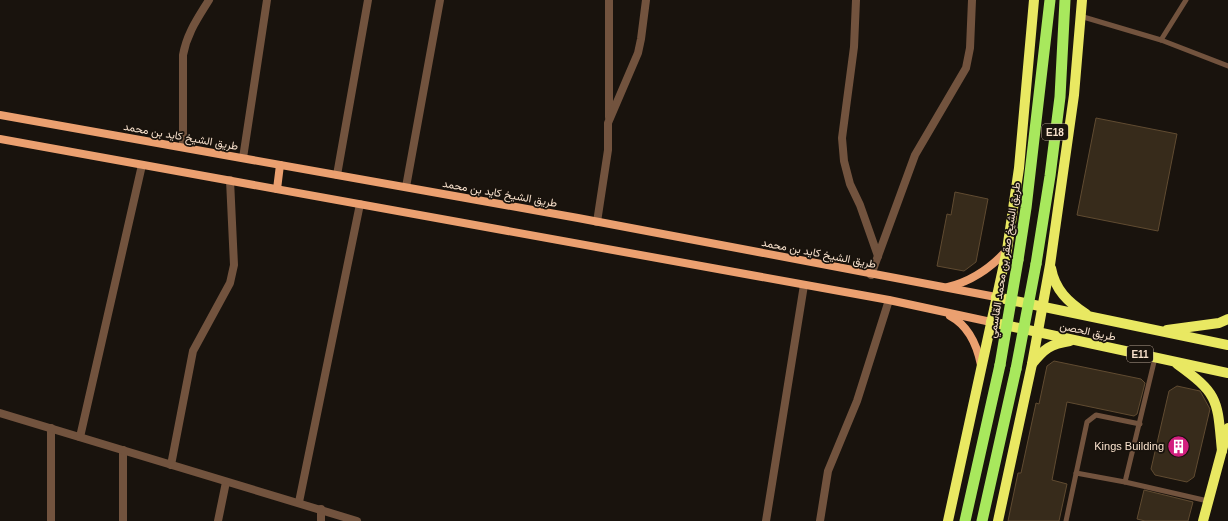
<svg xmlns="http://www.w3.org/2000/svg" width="1228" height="521" viewBox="0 0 1228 521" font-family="Helvetica,Vazirmatn,sans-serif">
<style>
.building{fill:#372b1b;stroke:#604b31}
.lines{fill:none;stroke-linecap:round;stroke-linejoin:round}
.service{stroke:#72533e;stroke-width:5}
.minor{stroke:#72533e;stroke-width:8}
.tertiary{stroke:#72533e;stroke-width:8}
.secondary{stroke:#eba070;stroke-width:8}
.primary{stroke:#e9e862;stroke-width:10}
.trunk{stroke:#a8e85d;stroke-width:11}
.trunk-bridge{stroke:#a8e85d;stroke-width:11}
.labels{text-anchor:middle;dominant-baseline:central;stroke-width:3.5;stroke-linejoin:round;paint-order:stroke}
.shield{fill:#19130d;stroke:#b5a393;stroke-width:1}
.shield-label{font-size:10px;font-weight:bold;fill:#f8e1cc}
.street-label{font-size:11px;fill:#f8e1cc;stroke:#19130d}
.poi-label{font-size:11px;fill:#f8e1cc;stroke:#19130d;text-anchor:end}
</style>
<rect width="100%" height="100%" fill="#19130d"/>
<g class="building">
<polygon points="1096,118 1177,134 1158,231 1077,215"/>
<polygon points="955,192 988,199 976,262 964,271 937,266 947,214 951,215"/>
<polygon points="1054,361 1141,379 1145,383 1137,414 1134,416 1067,402 1052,480 1067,484 1059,521 1008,521 1018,473 1021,473 1036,403 1039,404 1047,366"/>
<polygon points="1177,386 1200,391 1210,409 1194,477 1187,482 1155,475 1151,469 1169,391"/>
<polygon points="1144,490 1193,502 1188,521 1145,521 1137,519"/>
</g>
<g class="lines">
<g class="service">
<polyline points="1080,16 1161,40 1228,66"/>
<polyline points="1161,40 1186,0"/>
<polyline points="1076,473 1125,482 1208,501"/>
<polyline points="1125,482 1155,358"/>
<polyline points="1066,521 1087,422 1096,415 1140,424"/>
</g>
<g class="minor">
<polyline points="856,0 854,47 842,138 844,161 850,184 860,205 878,256"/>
<polyline points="609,117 609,0"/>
<path d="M183,147V55C187,33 198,18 209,0"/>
<polyline points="243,158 267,0"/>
<polyline points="337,175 368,0"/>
<polyline points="406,187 440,0"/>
<polyline points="597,222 608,150 608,123 638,53 641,39 646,0"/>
<polyline points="871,275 915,155 966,68 970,48 972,0"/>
<polyline points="80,437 142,165"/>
<polyline points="171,465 193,351 230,283 234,265 230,180"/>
<polyline points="299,502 360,204"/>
<polyline points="51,521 51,428"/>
<polyline points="123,521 123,450"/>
<polyline points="218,521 226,482"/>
<polyline points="321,521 321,509"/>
<polyline points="766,521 804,285"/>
<polyline points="820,521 828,471 857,401 889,300"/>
</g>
<polyline class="tertiary" points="0,413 357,521"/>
<g class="secondary">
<polyline points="0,115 578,218 996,297"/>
<polyline points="0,139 889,300 991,322"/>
<polyline points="277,189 280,165"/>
<path d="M948,287C972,281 990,269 1007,250"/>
<path d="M950,316C969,326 977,345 981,365"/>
</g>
<g class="primary">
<path d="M1051,268C1055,290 1068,302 1086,314"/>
<polyline points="996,297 1228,345"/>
<polyline points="991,322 1228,373"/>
<polyline points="1167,330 1219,323 1228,319"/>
<path d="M1032,364C1044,349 1050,344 1070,341"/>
<path d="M1177,364C1220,395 1217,400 1222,451"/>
<polyline points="948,521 1007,250 1019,168 1034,0"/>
<polyline points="998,521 1032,364 1050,265 1074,95 1082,0"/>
<polyline points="1203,521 1228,428"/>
</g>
<g class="trunk">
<polyline points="1018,260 1026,208 1050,0"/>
<polyline points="1036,264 1050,176 1060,97 1065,0"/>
<polyline points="965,521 1000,365"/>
<polyline points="982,521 1016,369"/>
</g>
<g class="trunk-bridge">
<polyline points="1000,365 1018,260"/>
<polyline points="1016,369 1036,264"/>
</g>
</g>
<defs>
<symbol id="building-disc" viewBox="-11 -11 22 22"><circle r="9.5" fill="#d21e7e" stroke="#19130d"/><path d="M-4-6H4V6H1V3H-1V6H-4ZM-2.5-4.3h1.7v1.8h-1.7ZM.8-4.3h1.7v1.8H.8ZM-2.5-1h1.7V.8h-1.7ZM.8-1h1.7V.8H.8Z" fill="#fff"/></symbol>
</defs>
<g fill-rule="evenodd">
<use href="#building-disc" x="1166" y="434" width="25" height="25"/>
</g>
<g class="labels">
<g class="shield">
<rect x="1042" y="124" width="26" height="16" rx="3"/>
<rect x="1127" y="346" width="26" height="16" rx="3"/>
</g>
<g class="shield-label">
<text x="1055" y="132">E18</text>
<text x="1140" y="354">E11</text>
</g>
<g class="street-label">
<text transform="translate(181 136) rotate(10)">طريق الشيخ كايد بن محمد</text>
<text transform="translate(500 193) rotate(10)">طريق الشيخ كايد بن محمد</text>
<text transform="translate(819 253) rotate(11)">طريق الشيخ كايد بن محمد</text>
<text transform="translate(1004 260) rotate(-81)">طريق الشيخ صقر بن محمد القاسمي</text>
<text transform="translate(1088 331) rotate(12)">طريق الحصن</text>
</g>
<g class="poi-label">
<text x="1164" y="446">Kings Building</text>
</g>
</g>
</svg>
